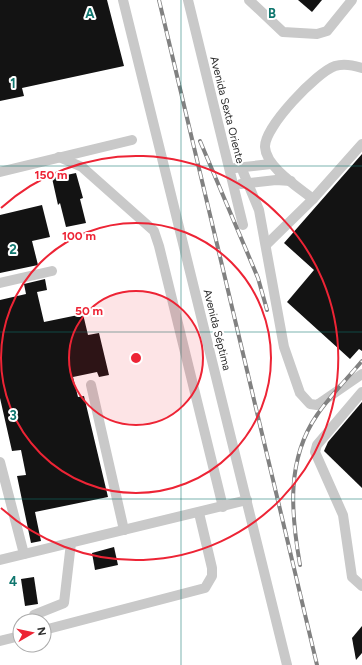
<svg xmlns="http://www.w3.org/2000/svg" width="362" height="665" viewBox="0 0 362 665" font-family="Figtree,sans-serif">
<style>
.building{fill:#131313}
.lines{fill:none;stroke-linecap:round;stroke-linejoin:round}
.minor{stroke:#c9c9c9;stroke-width:10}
.rail-casing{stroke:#818181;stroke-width:4}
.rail{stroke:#fff;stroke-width:2.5;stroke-dasharray:8;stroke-linecap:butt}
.grid{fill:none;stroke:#0f766e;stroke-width:1;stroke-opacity:0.55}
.ring{fill:none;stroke:#ed2435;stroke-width:2}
.labels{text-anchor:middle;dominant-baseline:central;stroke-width:4;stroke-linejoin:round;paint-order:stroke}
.street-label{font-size:11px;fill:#2c2c2c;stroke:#fff}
.grid-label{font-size:13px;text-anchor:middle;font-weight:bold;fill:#0f766e;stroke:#fff;stroke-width:4;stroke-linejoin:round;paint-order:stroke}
.centre{fill:#ed2435;stroke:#fff;stroke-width:2}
.ring-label{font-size:12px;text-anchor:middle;font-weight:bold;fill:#ed2435;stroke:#fff;stroke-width:4;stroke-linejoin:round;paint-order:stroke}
</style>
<rect width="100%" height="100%" fill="#fff"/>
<g class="building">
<polygon points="0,0 107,0 124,66 22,88 24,96 0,101"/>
<polygon points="298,0 322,0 312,12"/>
<polygon points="362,154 362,351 359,349 350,359 287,302 314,270 284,243"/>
<polygon points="76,173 83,198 80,199 86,223 66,227 60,203 58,205 52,178"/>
<polygon points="42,205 50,237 32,241 38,265 0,273 0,215"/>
<polygon points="45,279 47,290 37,292 44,322 83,314 88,335 99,333 109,375 99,377 97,372 73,377 78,397 84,396 108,497 35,512 41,541 31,543 17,476 26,475 21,450 12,451 0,398 0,300 26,294 24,284"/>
<polygon points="362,402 362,488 324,451 328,442"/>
<polygon points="114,547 118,565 95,570 92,553"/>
<polygon points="34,577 38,604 25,606 21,579"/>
<polygon points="362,626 362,653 356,660 352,638"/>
</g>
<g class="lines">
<g class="minor">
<polyline points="123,0 287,665"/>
<polyline points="188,0 243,225"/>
<polyline points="249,0 283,32 317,34 327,31 352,0"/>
<polyline points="59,157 82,167 154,231 159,246 223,507"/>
<polyline points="241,167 259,210 284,347 300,393 310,404 317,405 362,374"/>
<polyline points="235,168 271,164"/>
<polyline points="0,172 132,140"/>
<polyline points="241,184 276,180 291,181"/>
<polyline points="313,199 362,144"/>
<path d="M266,245L313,199C298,187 266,167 265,147C264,127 317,72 335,66C344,63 353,65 362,68"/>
<polyline points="0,283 52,271"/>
<polyline points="91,385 124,530"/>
<polyline points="362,392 317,445 315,452 343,515 352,577 362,586"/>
<polyline points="0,462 24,554"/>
<polyline points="0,560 247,500"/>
<polyline points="34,615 64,603 71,543"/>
<polyline points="44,630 205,588 212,576 212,568 199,513"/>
<polyline points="0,641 20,636"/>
</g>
<defs>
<g id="rail">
<polyline points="159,0 317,665"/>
<polyline points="200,141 258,278 267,310"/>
<path d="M300,565C291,513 286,460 317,415C330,396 347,379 362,361"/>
</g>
</defs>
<use href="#rail" class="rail-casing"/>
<use href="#rail" class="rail"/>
</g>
<path class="grid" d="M181,0V665M0,166H362M0,332H362M0,499H362"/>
<circle cx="136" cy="358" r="67" fill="#ed2435" fill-opacity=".12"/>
<g class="ring">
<circle cx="136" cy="358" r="67"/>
<circle cx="136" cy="358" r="135"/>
<path d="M1 208A202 202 0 1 1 1 508"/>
</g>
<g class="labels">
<g class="street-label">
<text transform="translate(227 110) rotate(76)">Avenida Sexta Oriente</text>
<text transform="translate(217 330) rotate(76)">Avenida Séptima</text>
</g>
</g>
<g class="grid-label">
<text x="90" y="18">A</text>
<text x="272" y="18">B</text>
<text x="13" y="88">1</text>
<text x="13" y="254">2</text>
<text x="13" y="420">3</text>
<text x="13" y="586">4</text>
</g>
<circle cx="136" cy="358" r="6" class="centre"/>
<g class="ring-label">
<text x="51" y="179">150 m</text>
<text x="79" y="240">100 m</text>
<text x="89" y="315">50 m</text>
</g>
<g transform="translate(32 633) rotate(81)"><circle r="19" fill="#ffffff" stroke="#ababab"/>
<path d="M0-3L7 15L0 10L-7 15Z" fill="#ed2435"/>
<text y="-6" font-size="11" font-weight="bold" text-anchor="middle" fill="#2c2c2c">N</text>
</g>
</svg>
